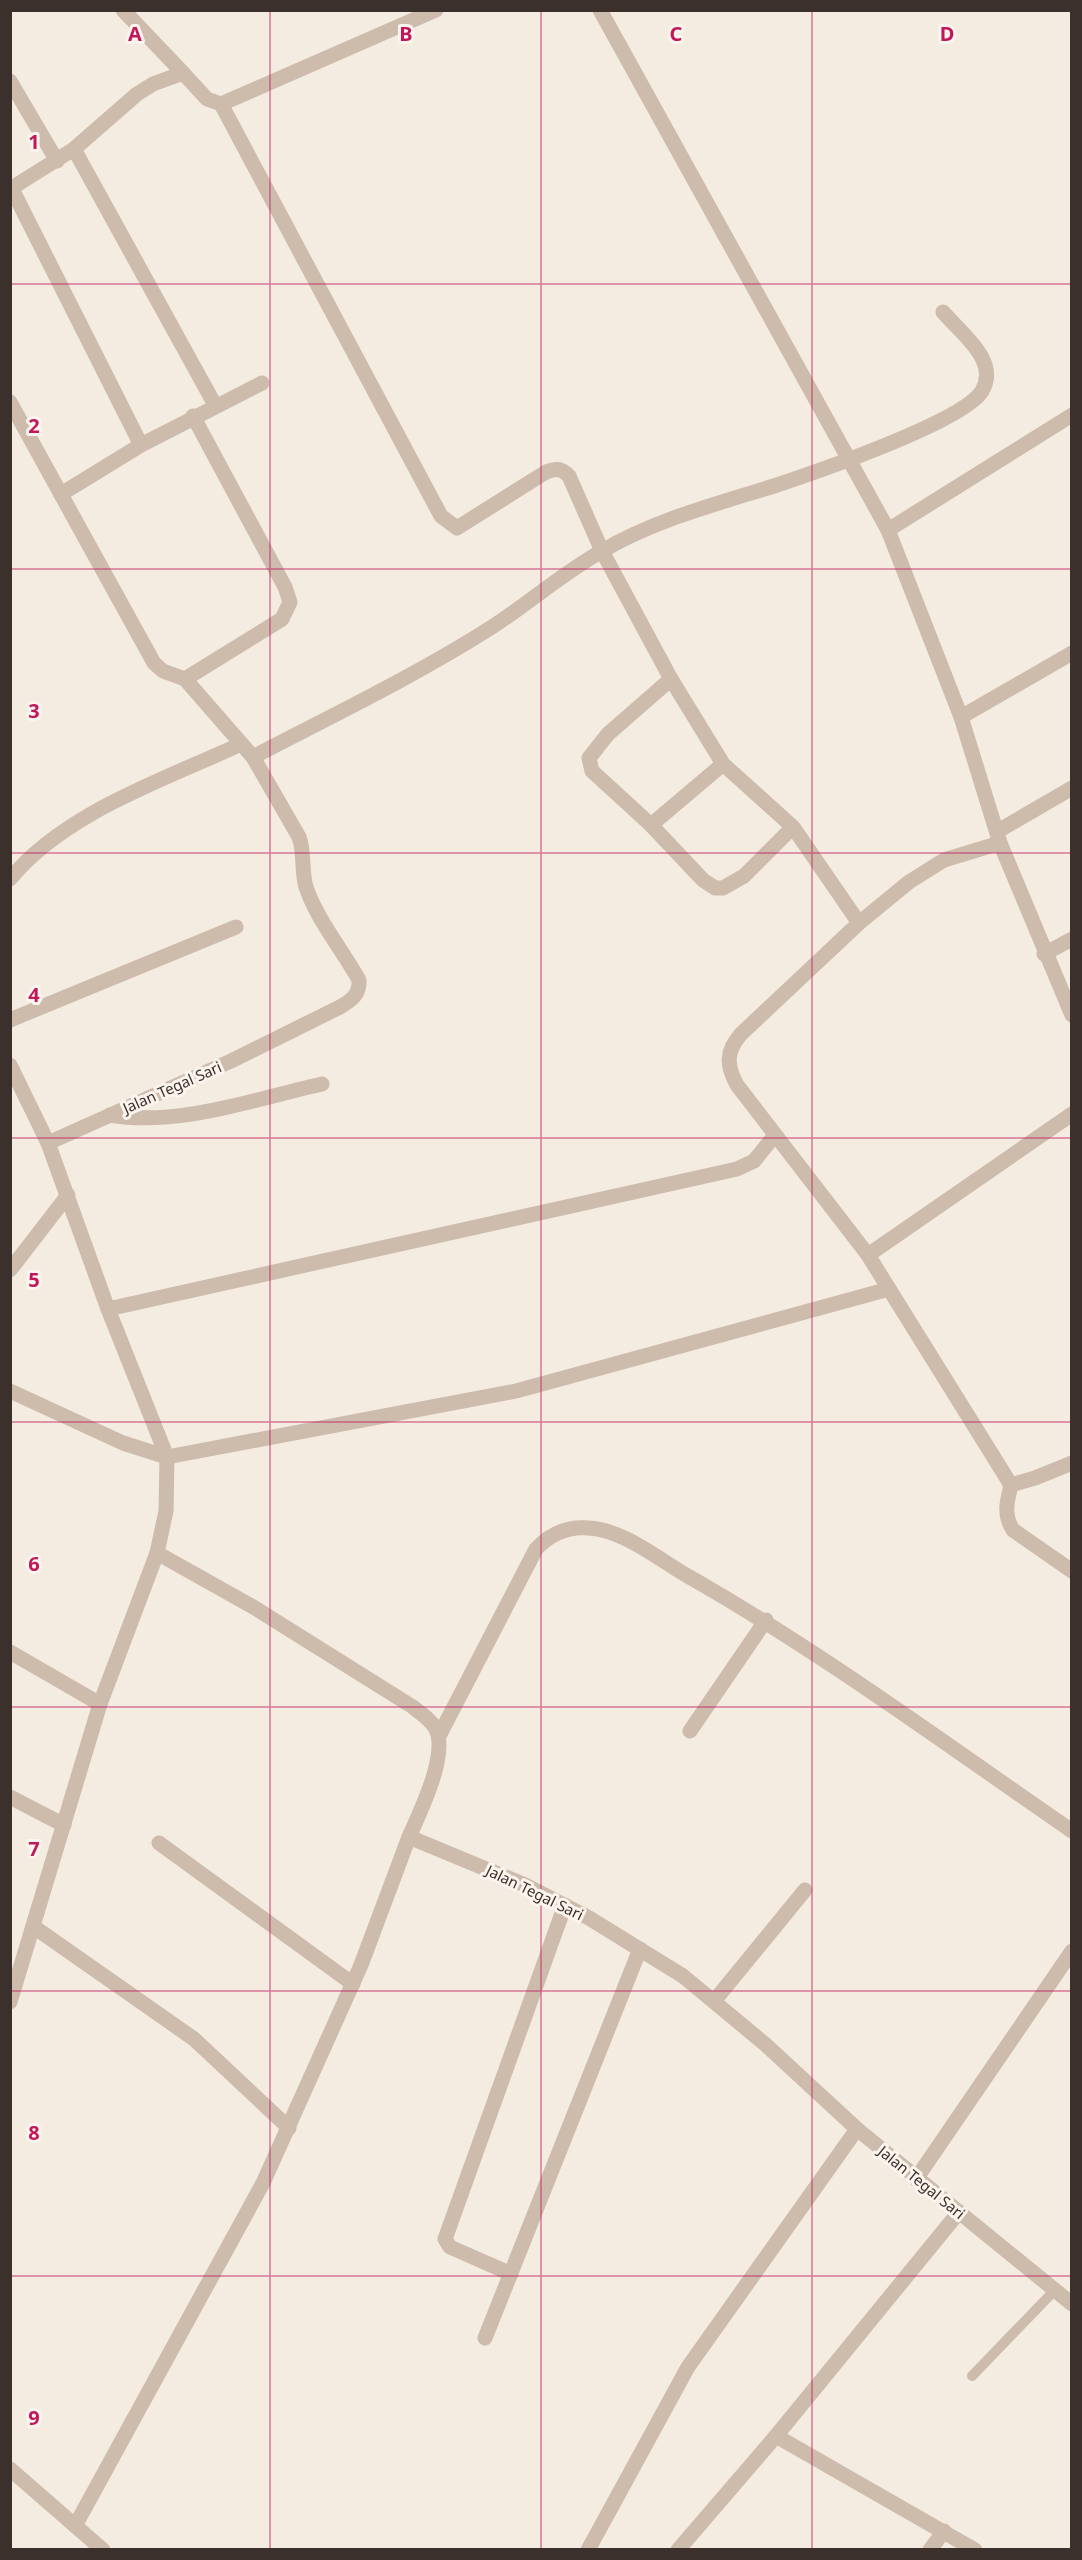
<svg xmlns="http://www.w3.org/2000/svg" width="1082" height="2560" viewBox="0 0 1082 2560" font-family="'Noto Sans',sans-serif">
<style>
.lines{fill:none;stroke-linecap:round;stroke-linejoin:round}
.lane{stroke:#cdbbac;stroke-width:10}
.street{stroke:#cdbbac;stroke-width:15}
.grid{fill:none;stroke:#c2185b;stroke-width:1.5;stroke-opacity:0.55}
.labels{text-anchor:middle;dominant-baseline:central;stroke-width:6;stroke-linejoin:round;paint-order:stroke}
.street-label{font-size:15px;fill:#3b302b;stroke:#fbf5ee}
.grid-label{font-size:20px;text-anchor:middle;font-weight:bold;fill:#c2185b;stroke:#fbf5ee;stroke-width:6;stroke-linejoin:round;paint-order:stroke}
</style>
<rect width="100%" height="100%" fill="#f4ebe1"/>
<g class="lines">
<polyline class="lane" points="972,2376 1054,2291"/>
<g class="street">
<polyline points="123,10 183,73"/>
<polyline points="600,10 888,530 961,717 1000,843 1072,1015"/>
<polyline points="10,81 57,161"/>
<path d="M221,104L441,516L457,528L546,472C556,468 561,468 569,476L602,551L671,679"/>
<polyline points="74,149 215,405"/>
<polyline points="10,189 74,149 137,94 153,84 183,73 207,99 221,104 436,10"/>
<polyline points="12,189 141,445"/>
<path d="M10,402L154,663L163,671L185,679L253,757L299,837C305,853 301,871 306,887C316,918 343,951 359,980C360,994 352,1000 340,1007L231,1061L48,1143L108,1309L167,1457L166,1511L157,1553L255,1608L413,1707C420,1713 429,1718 434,1726C451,1750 420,1812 409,1837L525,1885L589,1918L683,1976L766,2045L857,2129L1072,2304"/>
<polyline points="61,494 141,445 262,383"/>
<polyline points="888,530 1072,415"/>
<polyline points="185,679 282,619 290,602 285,587 193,416"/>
<polyline points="961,717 1072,653"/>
<path d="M253,757C333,715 415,676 492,627C529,603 563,573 602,551C655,520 716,504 774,486C813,473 963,422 982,391C1000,361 961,333 943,312"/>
<polyline points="651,825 723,764"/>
<polyline points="793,827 744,876 723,888 715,888 703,880 651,825 592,771 589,758 608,734 671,679 723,764 793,827 859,923"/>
<polyline points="998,831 1072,788"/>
<path d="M1000,843L944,860L909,882L859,923L741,1034C726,1051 726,1065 737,1085L868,1255L1011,1485L1035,1478L1072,1463"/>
<path d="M10,879C65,812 164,780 241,744"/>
<polyline points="1044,954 1072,939"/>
<polyline points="10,1020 236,927"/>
<polyline points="10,1065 48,1143"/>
<path d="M110,1115C178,1127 255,1099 322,1084"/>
<polyline points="868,1255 1072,1114"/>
<polyline points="10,1270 68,1195"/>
<polyline points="108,1309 737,1169 754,1161 775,1135"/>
<polyline points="10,1391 123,1443 167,1457 516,1391 889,1289"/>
<path d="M1011,1485C1007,1502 1003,1514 1013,1530L1072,1571"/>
<polyline points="10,1652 100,1704"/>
<polyline points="690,1731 766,1620"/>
<path d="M439,1736L536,1549C550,1534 568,1526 589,1528C623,1530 657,1558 686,1575C820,1651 944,1743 1072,1831"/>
<polyline points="10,1797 64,1825"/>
<polyline points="159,1843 353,1984"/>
<polyline points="34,1927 194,2039 289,2128"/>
<polyline points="715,2000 805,1890"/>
<polyline points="10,2002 100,1704 157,1553"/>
<polyline points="916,2179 1072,1951"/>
<polyline points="511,2274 450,2247 445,2239 565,1905"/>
<polyline points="485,2338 640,1949"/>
<polyline points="776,2436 975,2550"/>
<polyline points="10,2469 103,2550"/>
<polyline points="75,2526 263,2183 361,1965 409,1837"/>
<polyline points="588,2550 688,2367 857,2129"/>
<polyline points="678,2550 776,2436 959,2212"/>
<polyline points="930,2550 944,2531"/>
</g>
</g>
<path class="grid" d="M270,10V2550M541,10V2550M812,10V2550M10,284H1072M10,569H1072M10,853H1072M10,1138H1072M10,1422H1072M10,1707H1072M10,1991H1072M10,2276H1072"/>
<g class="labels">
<g class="street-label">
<text transform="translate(172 1087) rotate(-24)">Jalan Tegal Sari</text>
<text transform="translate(535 1892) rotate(26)">Jalan Tegal Sari</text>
<text transform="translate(922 2182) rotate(39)">Jalan Tegal Sari</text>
</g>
</g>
<g class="grid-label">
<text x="135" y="41">A</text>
<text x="406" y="41">B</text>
<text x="676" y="41">C</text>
<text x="947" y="41">D</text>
<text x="34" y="149">1</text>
<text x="34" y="433">2</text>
<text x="34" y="718">3</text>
<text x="34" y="1002">4</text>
<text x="34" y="1287">5</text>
<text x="34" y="1571">6</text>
<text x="34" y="1856">7</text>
<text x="34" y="2140">8</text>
<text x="34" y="2425">9</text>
</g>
<rect width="1082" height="2560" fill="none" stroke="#3b302b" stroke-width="24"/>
</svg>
